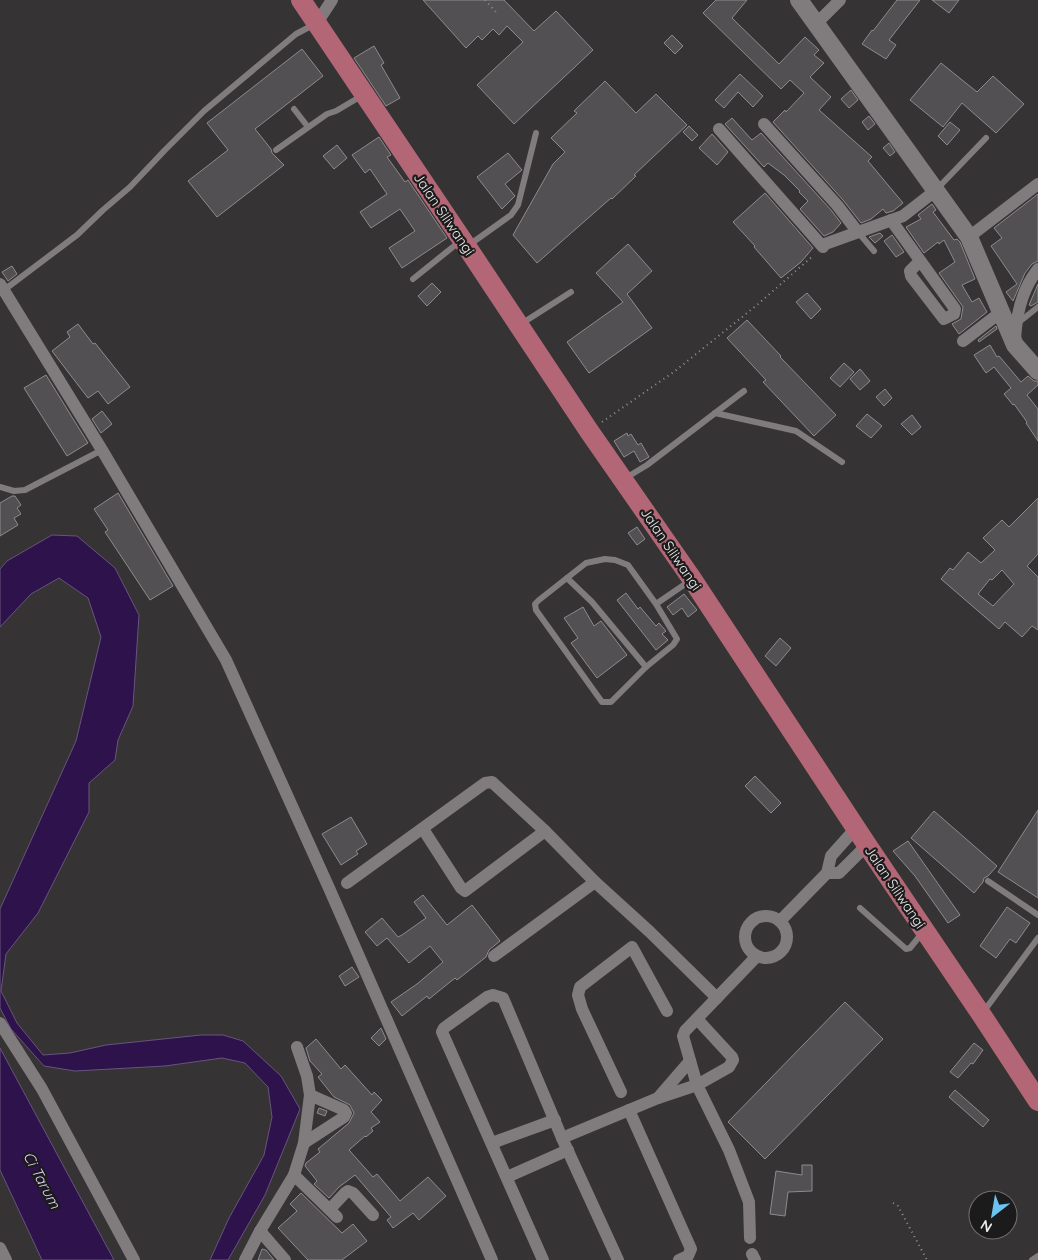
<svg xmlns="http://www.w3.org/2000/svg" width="1038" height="1260" viewBox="0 0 1038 1260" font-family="Quicksand,sans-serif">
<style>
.water{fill:#2e124c;stroke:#68547d}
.building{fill:#525052;stroke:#8d8b8d;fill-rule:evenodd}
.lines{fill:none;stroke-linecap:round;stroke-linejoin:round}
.path{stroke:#949293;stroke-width:2;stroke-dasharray:1 4;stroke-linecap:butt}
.lane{stroke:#807c7e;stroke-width:6}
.street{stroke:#807c7e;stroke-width:12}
.secondary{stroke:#807c7e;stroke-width:18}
.primary{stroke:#b36676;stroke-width:20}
.labels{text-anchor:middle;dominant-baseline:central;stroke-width:4.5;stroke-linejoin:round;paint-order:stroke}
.street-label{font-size:14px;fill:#efedee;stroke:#1c1b1c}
.water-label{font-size:15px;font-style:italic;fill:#ded0f5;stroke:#1c1b1c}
</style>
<rect width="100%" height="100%" fill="#363334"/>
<g class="water">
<polygon points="52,535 77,536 115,568 139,615 133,706 118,740 115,760 89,783 89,812 38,913 6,954 1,991 17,1023 43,1055 70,1053 106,1045 201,1035 223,1035 243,1041 281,1076 300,1109 265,1195 228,1260 210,1260 229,1218 264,1155 272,1117 268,1087 245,1063 222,1058 165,1066 75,1071 44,1066 11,1029 0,1008 0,909 76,741 101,637 88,598 59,578 31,594 0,627 0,569 7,561"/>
<polygon points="0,1048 114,1260 42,1260 0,1170"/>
</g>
<g class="building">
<polygon points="423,0 504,0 534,31 556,11 593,50 514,124 477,85 523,42 507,26 499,35 493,29 482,40 478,36 466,48"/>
<polygon points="716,0 747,0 732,18 779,64 805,37 819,50 814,55 824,63 810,77 831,97 819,110 872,157 868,161 903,203 893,211 886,213 883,209 871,219 861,223 843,200 773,122 785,110 786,112 804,93 790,80 781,89 703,13"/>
<polygon points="897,0 920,0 889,40 896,45 886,59 862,44 872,30 873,31"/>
<polygon points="932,0 959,0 949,13"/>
<polygon points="672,35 683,46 675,54 664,43"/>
<polygon points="374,46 384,63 381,65 400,98 386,106 354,58"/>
<polygon points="302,49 323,76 255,129 271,149 272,153 284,165 217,217 188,181 228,150 207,123"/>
<polygon points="941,63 977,92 993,76 1024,104 996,133 962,103 943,127 910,100"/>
<polygon points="740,74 763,96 753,107 738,92 724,108 715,100"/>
<polygon points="605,81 636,113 656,94 687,125 634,175 636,176 612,199 611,198 537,263 513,235 553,164 565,152 551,138 577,113 574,111"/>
<polygon points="851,90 858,100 849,108 841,99"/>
<polygon points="869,116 875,124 868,130 862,122"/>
<polygon points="732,118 752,140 761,133 831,210 841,223 833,232 824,236 800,209 808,201 799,192 800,191 784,175 768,163 764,167 725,124"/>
<polygon points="950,122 960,130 947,145 938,136"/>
<polygon points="689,126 698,135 692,141 683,132"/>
<polygon points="712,134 728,152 717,165 699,148"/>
<polygon points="379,137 391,155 387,157 405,182 408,180 447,238 402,268 389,248 415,231 400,209 371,228 360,212 387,194 370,169 365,173 352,155"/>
<polygon points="889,143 895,152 890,156 883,148"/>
<polygon points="337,145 347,158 334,169 323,156"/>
<polygon points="508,153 522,170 505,184 515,196 502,209 477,177"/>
<polygon points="765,193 813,248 801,262 781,278 754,247 755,246 733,222"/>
<polygon points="1038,194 1038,261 1032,264 1025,273 1013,301 1006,292 1017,284 991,246 1002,238 994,228"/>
<polygon points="932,204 936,210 933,212 954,240 957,239 960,242 975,279 962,285 972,302 979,298 987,312 959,334 952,324 961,319 963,307 939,273 955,262 944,240 939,244 938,242 924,253 906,227 921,219 918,215"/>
<polygon points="880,233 883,236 875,243 869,237"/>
<polygon points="892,235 904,252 896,257 884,241"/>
<polygon points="628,244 652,271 627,294 652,328 589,373 567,342 623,302 596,273"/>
<polygon points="12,266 17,274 8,281 2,272"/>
<polygon points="432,283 441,292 427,306 418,296"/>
<polygon points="1038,284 1038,302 1031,306 1029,305"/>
<polygon points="807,293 821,309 811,319 796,302"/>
<polygon points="747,320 781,356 780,357 836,415 814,436 763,382 766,380 727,338"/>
<polygon points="78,324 93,344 95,343 130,387 108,404 98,391 88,398 52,351 70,337 67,332"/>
<polygon points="996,326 997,329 979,342 978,340"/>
<polygon points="990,345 997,357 999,356 1021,382 1028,376 1034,381 1038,381 1038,385 1027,395 1038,409 1038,441 1026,423 1027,422 1014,404 1013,405 1004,394 1011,388 994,367 986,373 974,355"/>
<polygon points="844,363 854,372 840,387 830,378"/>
<polygon points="860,369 870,381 860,390 850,379"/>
<polygon points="46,375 88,443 67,456 24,388"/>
<polygon points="885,389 892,398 884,406 876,397"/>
<polygon points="102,411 112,424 101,433 92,419"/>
<polygon points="867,414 882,426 871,438 856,426"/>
<polygon points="912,415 921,427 912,435 901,424"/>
<polygon points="627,433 628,436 631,434 638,445 641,443 649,457 640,462 634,451 624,457 614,441"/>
<polygon points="118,493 173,586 150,600 105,532 108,530 94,509"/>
<polygon points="12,496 15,496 21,505 17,508 21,514 14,518 18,525 0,536 0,503"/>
<path d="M1038,498V554L1027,566L1038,577V630L1032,626L1022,637L1005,622L999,629L941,579L950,568L953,570L968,552L981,563L995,550L983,538L1002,520L1009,527ZM1002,570L1014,584L993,606L978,594L990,579L992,580Z"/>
<polygon points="637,527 645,539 637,545 628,533"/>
<polygon points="626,593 638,609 640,607 656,626 659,623 666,631 662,634 668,640 656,650 617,600"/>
<polygon points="684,594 697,610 688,617 682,608 673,615 667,607"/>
<polygon points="583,607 594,626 601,621 627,655 597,678 571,643 578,638 564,618"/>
<polygon points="780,638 791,648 776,666 765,656"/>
<polygon points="755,776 781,803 771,813 745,786"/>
<polygon points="1038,810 1038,898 998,872"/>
<polygon points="934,811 997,866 988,876 984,878 983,882 974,893 911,838"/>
<polygon points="351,817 367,844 356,851 358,854 341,865 322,834"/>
<polygon points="908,841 960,915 948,923 915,876 893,851"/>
<polygon points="423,895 447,925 472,905 500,941 489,950 486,957 457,980 455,978 429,999 427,996 402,1016 391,1002 417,984 443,962 430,946 409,963 387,938 377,946 365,932 382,918 398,937 402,935 426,918 414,902"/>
<polygon points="1007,907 1030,923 1016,943 1010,939 996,958 980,946"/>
<polygon points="352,967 359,977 345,986 339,976"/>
<polygon points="845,1002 883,1039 765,1159 728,1122"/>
<polygon points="381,1028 386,1039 379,1046 371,1038"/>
<polygon points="316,1039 341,1069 345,1065 372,1095 374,1092 382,1100 371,1112 380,1122 371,1128 373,1131 366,1137 365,1136 349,1150 373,1177 377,1174 400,1201 428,1177 446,1196 419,1220 413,1213 393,1228 387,1220 391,1217 355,1175 339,1187 329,1198 314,1184 317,1181 305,1166 306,1163 320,1152 318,1149 349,1123 354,1113 350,1105 334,1097 318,1077 322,1074 310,1061 306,1048"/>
<polygon points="974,1043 983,1050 973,1064 971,1063 958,1078 950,1072"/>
<polygon points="955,1090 989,1120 983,1127 949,1097"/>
<polygon points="319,1108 327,1111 325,1116 317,1113"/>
<polygon points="802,1165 812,1165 812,1191 788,1192 785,1216 770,1214 776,1171 802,1175"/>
<polygon points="301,1193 342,1233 353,1224 367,1241 342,1260 308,1260 278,1228 297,1211 290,1204"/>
<polygon points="262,1249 266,1250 274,1260 258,1260"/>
</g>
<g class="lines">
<g class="path">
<polyline points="485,0 496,12"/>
<polyline points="602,422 675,371 757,305 814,255"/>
<polyline points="893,1203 898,1206 927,1260"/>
</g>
<g class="lane">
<polyline points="294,109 308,127"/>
<polyline points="276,150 327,114 336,111 363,95"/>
<polyline points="936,190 986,138"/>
<polyline points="857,231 874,251"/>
<polyline points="469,245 511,215 518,205 536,133"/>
<polyline points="413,279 459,242"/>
<polyline points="4,290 77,235 103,210 130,187 165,150 204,111 296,34 315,24"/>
<polyline points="1018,323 1038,307"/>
<polyline points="521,324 571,292"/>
<polyline points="715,413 796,431 842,462"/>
<polyline points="624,479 647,465 744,391"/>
<polyline points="0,487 14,491 25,490 102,450"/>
<polyline points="567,578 592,602 646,667"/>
<polyline points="656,604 677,639 673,645 646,667 611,702 602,702 536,610 535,604 539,600 586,563 605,559 615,560 628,565 656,604 691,580"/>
<polyline points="988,881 1038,915"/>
<polyline points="860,908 906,949 910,948 923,932"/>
<polyline points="984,1011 1038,938"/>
<polyline points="1032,1260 1038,1256"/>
</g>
<g class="street">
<polyline points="317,23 332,0"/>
<polyline points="817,23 840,0"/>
<polyline points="764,124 837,205 857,231"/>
<polyline points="719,129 823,247 825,244 903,216 935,191"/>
<polyline points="891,220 955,309 954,314 944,319 911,276 910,271 920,261"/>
<polyline points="969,237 1038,184"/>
<polyline points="0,284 102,450 226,660 329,888 492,1260"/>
<polyline points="963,341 1001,312"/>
<path d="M1015,341C1016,316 1022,289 1038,269"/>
<polyline points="423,829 461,888 465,891 545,831"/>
<polyline points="827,873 839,873 867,845"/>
<polyline points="347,883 485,783 492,782 545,831 595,882 650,932 717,998"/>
<circle cx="766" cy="937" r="21"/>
<polyline points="780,921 827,873 831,856 856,828"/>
<polyline points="494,956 595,882"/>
<polyline points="0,1023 42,1089 134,1260"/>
<polyline points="621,1092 582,1009 578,995 580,987 632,947 667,1011"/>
<polyline points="658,1098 690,1061"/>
<polyline points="629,1110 691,1249 688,1256 679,1260"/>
<polyline points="562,1138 658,1098 697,1085 729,1067 733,1060 732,1057 697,1019"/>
<polyline points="304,1143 344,1117 346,1113 344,1110 310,1095"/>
<polyline points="492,1143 555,1120"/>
<polyline points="294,1175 337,1217"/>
<polyline points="507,1177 568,1150"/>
<polyline points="330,1209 345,1193 348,1191 353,1193 373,1215"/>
<polyline points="260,1231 285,1260"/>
<polyline points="750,1238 749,1202 729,1150 697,1085 683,1036 685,1031 757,956"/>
<polyline points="0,1248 6,1260"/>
<polyline points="752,1254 755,1260"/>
<polyline points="245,1260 260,1231 294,1175 304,1143 310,1095 307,1076 297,1047"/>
<polyline points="543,1260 442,1032 444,1028 487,997 493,995 503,998 562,1138 618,1260"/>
</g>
<polyline class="secondary" points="799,0 969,237 1015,345 1038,371"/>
<polyline class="primary" points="301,0 467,247 589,431 692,579 867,845 981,1014 1038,1101"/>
</g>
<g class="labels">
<g class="street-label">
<text transform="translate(444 214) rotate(56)">Jalan Siliwangi</text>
<text transform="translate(671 549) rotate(56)">Jalan Siliwangi</text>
<text transform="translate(895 887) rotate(56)">Jalan Siliwangi</text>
</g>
<g class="water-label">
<text transform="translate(42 1180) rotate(62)">Ci Tarum</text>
</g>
</g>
<g transform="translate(993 1215) rotate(211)"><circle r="24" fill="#1c1b1c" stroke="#706f70"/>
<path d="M0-4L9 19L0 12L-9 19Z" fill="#6bc3f2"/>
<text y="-8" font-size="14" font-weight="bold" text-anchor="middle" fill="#efedee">N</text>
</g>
</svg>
